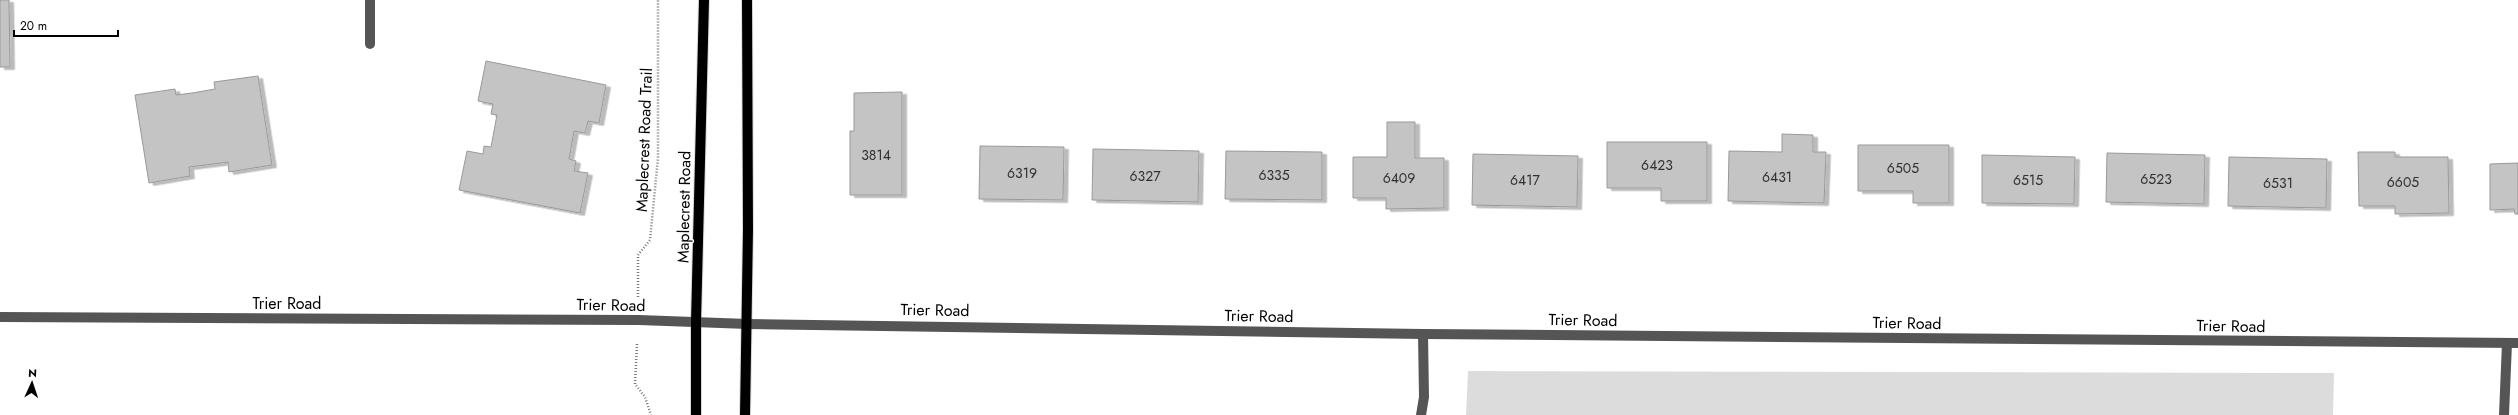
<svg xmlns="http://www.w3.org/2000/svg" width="2518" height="415" viewBox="0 0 2518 415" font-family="Jost,sans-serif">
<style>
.green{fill:#dcdcdc}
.building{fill:#c4c4c4;stroke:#999;filter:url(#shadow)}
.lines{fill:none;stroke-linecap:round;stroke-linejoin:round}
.major-casing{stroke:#dbdbdb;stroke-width:12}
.path{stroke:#777;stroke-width:2.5;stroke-dasharray:1 2;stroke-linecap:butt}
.minor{stroke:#555;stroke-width:10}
.major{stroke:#000;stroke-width:10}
.labels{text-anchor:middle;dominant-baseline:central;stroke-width:3;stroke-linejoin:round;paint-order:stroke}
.number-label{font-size:14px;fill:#313131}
.street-label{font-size:16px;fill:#000;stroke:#fff}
</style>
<defs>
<filter id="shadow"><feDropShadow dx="4.5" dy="2.5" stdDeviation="0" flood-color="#0004"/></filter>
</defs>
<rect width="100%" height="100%" fill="#fff"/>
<polygon class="green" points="1468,371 2334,373 2333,415 1466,415"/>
<g class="building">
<polygon points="0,0 9,0 10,67 0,67"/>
<polygon points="486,61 606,85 599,123 588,121 585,133 574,131 569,159 576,161 574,171 588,173 580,213 459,190 467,151 483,154 484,146 491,147 497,115 491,114 493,104 478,101"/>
<polygon points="258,76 272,165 229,172 228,162 221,163 189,167 190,176 149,183 135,95 175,89 176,95 192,93 215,89 214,82"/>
<polygon points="902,92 902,195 850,195 850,131 854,131 854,93"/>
<polygon points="1387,122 1415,122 1415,158 1444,158 1444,208 1386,209 1386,198 1353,198 1353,157 1387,157"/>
<polygon points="1782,134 1813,135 1813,152 1826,152 1824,203 1728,201 1729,151 1782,152"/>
<polygon points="1607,142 1707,142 1707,201 1661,201 1661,188 1607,188"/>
<polygon points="1858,145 1949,145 1949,203 1913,203 1913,191 1858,191"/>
<polygon points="980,146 1064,147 1063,200 979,199"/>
<polygon points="1093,149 1199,151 1198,202 1092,200"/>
<polygon points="1226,151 1322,152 1322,200 1225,199"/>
<polygon points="2358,152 2395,152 2395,157 2448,157 2449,213 2395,214 2395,206 2359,206"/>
<polygon points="2107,153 2205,155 2204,204 2106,202"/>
<polygon points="1473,154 1578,156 1577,207 1472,205"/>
<polygon points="1982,155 2075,157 2074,204 1982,203"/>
<polygon points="2229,157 2327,159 2326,208 2228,206"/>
<polygon points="2518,163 2518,214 2515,214 2514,209 2490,210 2490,164"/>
</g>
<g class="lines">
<defs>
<g id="major">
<polyline points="696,415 696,322 704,0"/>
<polyline points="745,415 748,229 747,0"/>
</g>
</defs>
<use href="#major" class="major-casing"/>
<g class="path">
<polyline points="638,297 638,255 650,240 658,158 658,0"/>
<polyline points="637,344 635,384 645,397 651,415"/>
</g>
<g class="minor">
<polyline points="370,0 370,44"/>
<polyline points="0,317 639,320 748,324 1423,334 2518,343"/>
<polyline points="1421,415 1424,397 1423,334"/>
<polyline points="2504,415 2507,343"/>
</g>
<use href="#major" class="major"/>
</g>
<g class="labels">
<g class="number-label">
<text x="876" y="155">3814</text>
<text x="1657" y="165">6423</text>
<text x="1903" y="168">6505</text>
<text x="1022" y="173">6319</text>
<text x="1274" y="175">6335</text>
<text x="1145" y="176">6327</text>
<text x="1777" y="177">6431</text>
<text x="1399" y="178">6409</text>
<text x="2156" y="179">6523</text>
<text x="1525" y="180">6417</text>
<text x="2028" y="180">6515</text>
<text x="2403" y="182">6605</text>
<text x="2278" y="183">6531</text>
</g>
<g class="street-label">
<text transform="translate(644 140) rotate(-88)">Maplecrest Road Trail</text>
<text transform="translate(684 207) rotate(-89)">Maplecrest Road</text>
<text x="287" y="303">Trier Road</text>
<text transform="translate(611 305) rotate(1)">Trier Road</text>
<text transform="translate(935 310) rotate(1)">Trier Road</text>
<text transform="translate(1259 316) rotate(1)">Trier Road</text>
<text transform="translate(1583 320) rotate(1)">Trier Road</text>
<text transform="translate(1907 323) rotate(1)">Trier Road</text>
<text transform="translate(2231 326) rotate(1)">Trier Road</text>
</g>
</g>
<g transform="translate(32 383) rotate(3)" stroke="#ffffff" stroke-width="3" paint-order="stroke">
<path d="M0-3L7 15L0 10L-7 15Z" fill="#000000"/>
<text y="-6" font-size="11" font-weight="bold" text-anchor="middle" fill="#000000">N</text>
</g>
<path d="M14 30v6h104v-6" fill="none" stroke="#000000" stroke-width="2"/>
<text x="20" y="30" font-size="12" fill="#000000" stroke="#ffffff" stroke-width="3" paint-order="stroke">20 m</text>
</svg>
